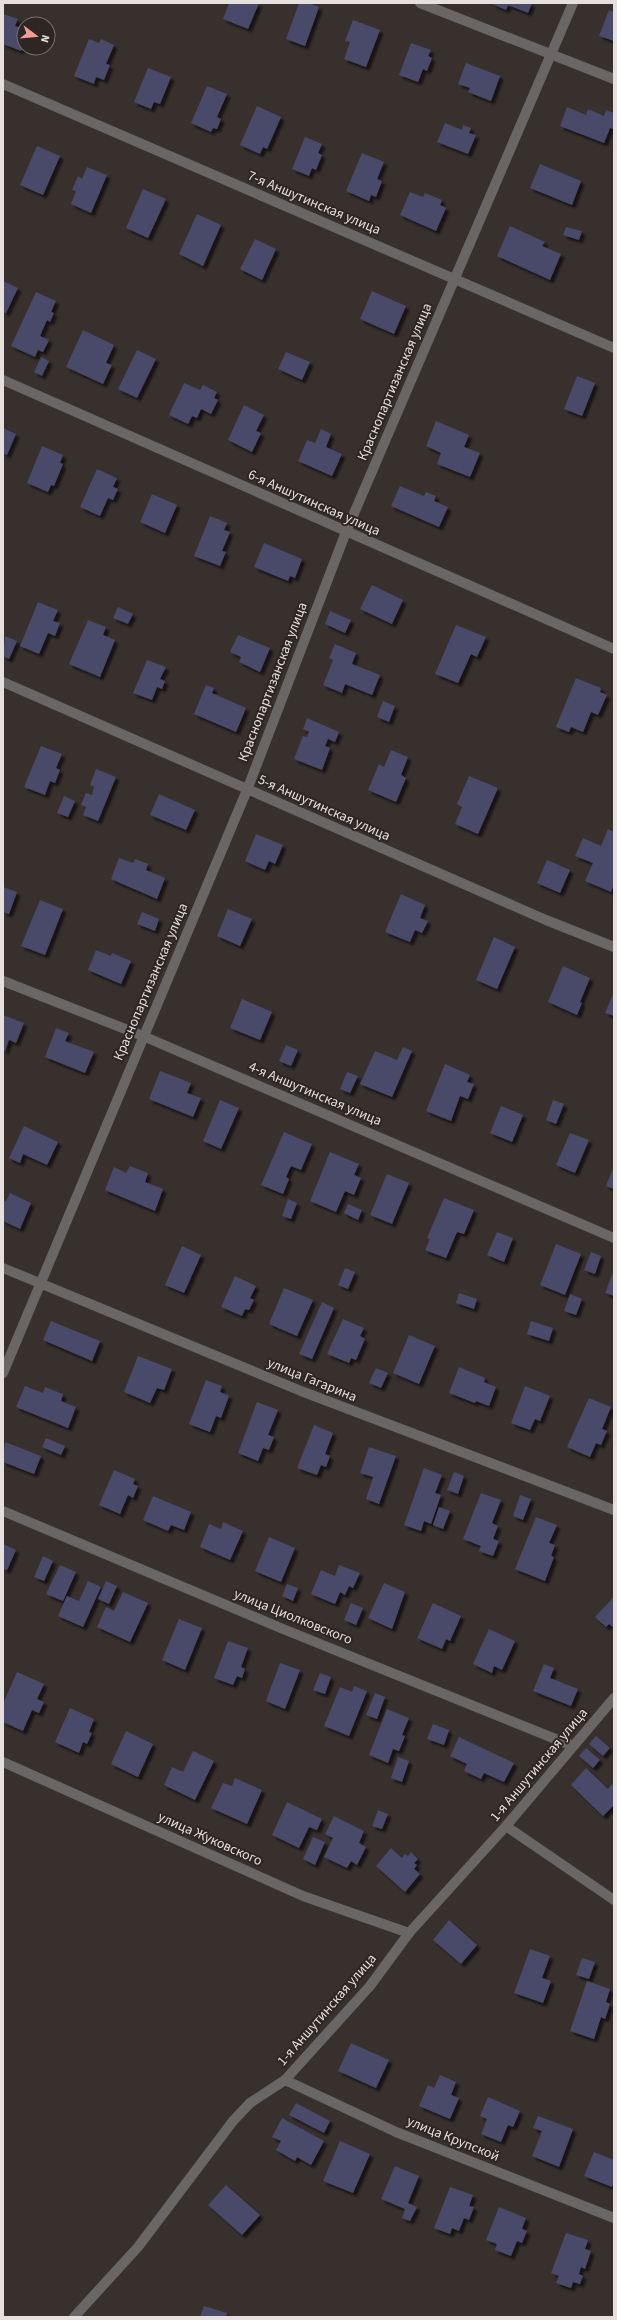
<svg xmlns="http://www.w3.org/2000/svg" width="617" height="2320" viewBox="0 0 617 2320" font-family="'Source Sans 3',sans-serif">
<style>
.building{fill:#4a486a;filter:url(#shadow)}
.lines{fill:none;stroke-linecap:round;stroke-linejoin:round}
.street{stroke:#6a6665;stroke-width:10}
.labels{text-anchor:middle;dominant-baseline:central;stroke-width:4;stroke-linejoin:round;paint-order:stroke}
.street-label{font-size:14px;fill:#e5dfdd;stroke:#2e2623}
</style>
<defs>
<filter id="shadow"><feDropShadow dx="3.5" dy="3.5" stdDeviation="1" flood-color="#0009"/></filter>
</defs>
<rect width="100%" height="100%" fill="#38302d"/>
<g class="building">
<polygon points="229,3 259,3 248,29 223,19"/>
<polygon points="299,3 309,3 319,7 305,46 286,39"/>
<polygon points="490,3 532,3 528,13 508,5 506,10"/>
<polygon points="609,10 614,12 614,41 599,36"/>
<polygon points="3,14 18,19 15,26 24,29 22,36 24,37 24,43 21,51 3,44"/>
<polygon points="353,20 380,30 366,67 344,59 350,42 345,41"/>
<polygon points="89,39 99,43 101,39 114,45 106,64 110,65 104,80 96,77 94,84 74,76"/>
<polygon points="411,43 431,50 428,56 432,58 427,71 423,69 418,82 399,75"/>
<polygon points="466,63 500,76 491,101 468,92 470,88 458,84"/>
<polygon points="148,68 171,77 160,104 154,102 151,109 134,102"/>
<polygon points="207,86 227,94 217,117 221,119 217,129 213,128 211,132 191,123"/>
<polygon points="257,106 281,117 267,149 263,147 260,154 240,145"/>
<polygon points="567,107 586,115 588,109 604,116 606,110 614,113 614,129 610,128 604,143 560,126"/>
<polygon points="445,123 462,130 463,125 471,128 469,133 476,135 468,154 437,142"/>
<polygon points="305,137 322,144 318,153 322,155 316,170 312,168 309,176 292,169"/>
<polygon points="37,146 60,156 43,195 20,185"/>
<polygon points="362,153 384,162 377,179 382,181 376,197 371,195 369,201 346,191"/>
<polygon points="540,164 581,181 572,205 530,188"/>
<polygon points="87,167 107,175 91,213 71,204 76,191 72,190 78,176 82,179"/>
<polygon points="143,189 166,199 148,238 126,228"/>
<polygon points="410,192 423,197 425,193 442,200 440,205 446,208 436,231 400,215"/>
<polygon points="197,214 221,225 203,266 179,254"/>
<polygon points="510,226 545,242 542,246 561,254 550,280 497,256"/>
<polygon points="566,227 582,231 579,240 563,235"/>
<polygon points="255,239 276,249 262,280 240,269"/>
<polygon points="3,281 18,288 6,313 3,312"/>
<polygon points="372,291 406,306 394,334 360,319"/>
<polygon points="36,292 56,301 51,312 54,313 50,322 47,320 40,336 49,340 43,352 38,350 35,357 11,346"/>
<polygon points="83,330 114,345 106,363 112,365 103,384 66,367"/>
<polygon points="137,350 156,359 137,398 118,389"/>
<polygon points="286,352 310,362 302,380 278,369"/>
<polygon points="41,357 49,361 42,376 34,372"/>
<polygon points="577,376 595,383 582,416 564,409"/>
<polygon points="184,383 200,390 203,385 217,392 214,398 218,400 211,414 201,409 197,418 192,416 188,424 169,415"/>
<polygon points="244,405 264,415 256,431 261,433 252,452 228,440"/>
<polygon points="436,421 469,435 464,447 480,453 470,477 437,464 441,453 426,446"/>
<polygon points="3,428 16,434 7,455 3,453"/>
<polygon points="321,429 331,434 326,447 342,454 332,476 298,461 307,440 315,443"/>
<polygon points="42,446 63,455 60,463 63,464 54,486 51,485 48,492 27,483"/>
<polygon points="97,469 117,478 113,487 118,489 113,500 108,498 100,516 80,507"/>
<polygon points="400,486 424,496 426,492 436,496 434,501 448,507 439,527 391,506"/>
<polygon points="152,494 177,505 165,533 140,522"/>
<polygon points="210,516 227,523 224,530 230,532 222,551 226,552 220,566 194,556"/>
<polygon points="264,543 302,559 295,578 290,576 288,581 254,567"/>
<polygon points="372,585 403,600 392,624 360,609"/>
<polygon points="38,602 58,610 53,621 60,623 55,636 48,633 39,654 20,646"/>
<polygon points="118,607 133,614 128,624 113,618"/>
<polygon points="330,611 351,620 345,633 325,624"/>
<polygon points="88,620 106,627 103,635 115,640 100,677 69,664"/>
<polygon points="456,625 486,637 477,657 471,654 458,683 435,674"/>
<polygon points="238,635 270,648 260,672 239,662 241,657 230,652"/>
<polygon points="5,636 17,641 9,659 3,656"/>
<polygon points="335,644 356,653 352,664 380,675 372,695 345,684 342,693 323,685 333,660 329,658"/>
<polygon points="147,660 166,667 160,679 165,681 162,689 157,687 152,700 133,693"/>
<polygon points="576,678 601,688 600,692 607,695 598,715 591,712 583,732 571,727 569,732 556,727"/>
<polygon points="206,685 214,688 212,693 246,708 236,732 194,714"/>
<polygon points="383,701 395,706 389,722 377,717"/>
<polygon points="307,718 339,732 335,742 328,739 325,746 330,748 322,770 294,759 303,736 307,737 309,732 303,729"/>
<polygon points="41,746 62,754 56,768 60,770 55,783 50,781 45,795 24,787"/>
<polygon points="391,750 408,757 401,775 406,778 396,802 368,790 379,764 384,767"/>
<polygon points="96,769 116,777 98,821 83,815 86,807 81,805 86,793 92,795 94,787 90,785"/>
<polygon points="469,776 498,788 478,834 455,824 462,807 457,804"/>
<polygon points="159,794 195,810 186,830 150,815"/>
<polygon points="64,796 75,801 68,817 57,813"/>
<polygon points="608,829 614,832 614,884 611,892 585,881 593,863 575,856 583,838 601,846"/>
<polygon points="256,834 283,845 275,864 269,861 265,870 245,861"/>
<polygon points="119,858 133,863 135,859 148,864 146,870 165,878 157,899 111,879"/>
<polygon points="547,860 570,870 560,893 537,883"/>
<polygon points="3,887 17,892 9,914 3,912"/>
<polygon points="401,894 425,905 420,918 428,921 422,933 415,930 410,942 385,932"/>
<polygon points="40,900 63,909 45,955 21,946"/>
<polygon points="228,909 252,919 240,946 217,936"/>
<polygon points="142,912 159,919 155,931 137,924"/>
<polygon points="494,937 515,947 497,989 476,980"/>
<polygon points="96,950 111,956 112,953 131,961 121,984 88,970"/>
<polygon points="563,966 590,978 580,1002 582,1003 577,1015 548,1002"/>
<polygon points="614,992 614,1016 605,1013"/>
<polygon points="242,999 272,1012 260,1040 230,1028"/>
<polygon points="3,1015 24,1023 16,1043 9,1040 5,1051 3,1050"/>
<polygon points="56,1028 69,1033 65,1041 94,1052 85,1073 45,1057"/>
<polygon points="286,1045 298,1050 291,1066 279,1061"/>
<polygon points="403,1047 412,1051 392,1097 360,1084 375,1051 397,1060"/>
<polygon points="445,1064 470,1075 467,1082 474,1084 468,1099 460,1096 451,1121 426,1111"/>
<polygon points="160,1071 191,1083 187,1093 201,1098 193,1117 149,1099"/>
<polygon points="347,1072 358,1076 350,1093 340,1089"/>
<polygon points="220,1100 239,1108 221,1149 203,1141"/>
<polygon points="553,1100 564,1104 556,1124 546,1120"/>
<polygon points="501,1106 523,1115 512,1142 490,1133"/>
<polygon points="24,1126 58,1142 47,1165 23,1154 20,1163 9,1158"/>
<polygon points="284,1132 312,1144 301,1170 291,1166 286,1177 289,1179 283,1194 261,1185"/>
<polygon points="570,1133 589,1140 575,1173 556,1165"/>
<polygon points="330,1152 359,1164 354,1175 361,1178 354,1195 345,1191 336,1212 310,1201"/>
<polygon points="130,1166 148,1173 145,1182 163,1189 155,1211 105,1190 114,1167 126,1173"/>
<polygon points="614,1166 614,1189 606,1186"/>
<polygon points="387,1174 409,1183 392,1224 370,1215"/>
<polygon points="10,1193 31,1203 20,1229 3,1221 3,1200 6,1201"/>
<polygon points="444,1198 474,1210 464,1234 457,1232 446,1258 425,1250 430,1239 427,1238"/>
<polygon points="288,1199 297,1203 291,1219 282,1216"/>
<polygon points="348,1204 362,1210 358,1220 344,1213"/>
<polygon points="497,1232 513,1238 504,1262 487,1255"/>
<polygon points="556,1244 581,1254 565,1295 540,1285"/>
<polygon points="182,1246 201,1255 184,1293 165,1285"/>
<polygon points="591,1252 601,1256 595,1274 584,1270"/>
<polygon points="345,1268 355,1272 348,1289 338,1285"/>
<polygon points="614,1270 614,1296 605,1293"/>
<polygon points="235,1276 256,1286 250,1298 254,1300 249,1310 245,1309 242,1316 221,1307"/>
<polygon points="284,1288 313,1300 297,1336 269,1324"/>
<polygon points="459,1293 477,1299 474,1309 456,1303"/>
<polygon points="570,1294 582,1299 576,1315 564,1311"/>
<polygon points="322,1302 334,1308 312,1359 299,1354"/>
<polygon points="343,1319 364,1328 360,1336 365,1339 356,1360 351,1358 349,1363 327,1354"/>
<polygon points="51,1321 100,1341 92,1361 43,1340"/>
<polygon points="531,1321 553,1328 549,1341 527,1334"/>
<polygon points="409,1335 435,1346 419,1384 393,1373"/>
<polygon points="138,1356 172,1369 164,1390 157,1388 150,1403 124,1392"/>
<polygon points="459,1367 485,1378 484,1382 496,1387 489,1406 476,1401 475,1403 449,1393"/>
<polygon points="376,1368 388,1373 381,1388 369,1383"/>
<polygon points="206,1380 222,1386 220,1392 229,1396 221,1418 216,1416 210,1432 189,1424"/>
<polygon points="25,1386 43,1393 45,1387 63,1394 61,1401 76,1407 68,1428 16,1407"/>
<polygon points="525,1386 550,1396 540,1421 535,1419 530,1430 511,1423"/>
<polygon points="589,1398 611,1407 602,1429 607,1431 601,1445 596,1443 590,1457 567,1447"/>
<polygon points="257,1402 278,1410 268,1435 274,1437 269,1450 263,1448 258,1461 238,1453"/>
<polygon points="314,1425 333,1433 325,1454 330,1456 326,1467 321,1465 317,1475 297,1468"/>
<polygon points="46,1438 65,1446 61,1455 42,1447"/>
<polygon points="5,1442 41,1456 34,1474 3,1462"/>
<polygon points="369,1447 396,1456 379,1504 366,1499 373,1477 360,1473"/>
<polygon points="424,1468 442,1475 435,1493 441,1495 431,1524 424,1521 421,1531 404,1525"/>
<polygon points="114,1470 135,1479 133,1484 138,1486 133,1498 128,1495 120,1514 99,1505"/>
<polygon points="454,1472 464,1476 458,1494 447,1490"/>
<polygon points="481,1493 501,1500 492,1523 498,1526 493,1539 499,1541 493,1556 479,1551 481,1546 463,1539"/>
<polygon points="520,1495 531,1499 523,1520 513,1516"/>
<polygon points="153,1496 191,1512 184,1530 171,1525 168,1531 143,1520"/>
<polygon points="439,1507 450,1511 443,1529 433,1525"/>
<polygon points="536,1517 557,1525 549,1543 555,1545 551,1556 554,1557 545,1581 515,1569"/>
<polygon points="223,1522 243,1531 230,1560 200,1547 209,1524 221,1529"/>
<polygon points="269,1537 295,1548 281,1582 255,1571"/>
<polygon points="3,1544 16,1550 7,1570 3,1569"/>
<polygon points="43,1556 53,1561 44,1581 34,1577"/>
<polygon points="60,1565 76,1572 63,1601 46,1594"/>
<polygon points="339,1565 360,1573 353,1588 349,1586 345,1595 340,1592 335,1604 311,1594 321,1570 335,1576"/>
<polygon points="88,1581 101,1587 83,1627 58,1616 67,1596 79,1601"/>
<polygon points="106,1581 117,1586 109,1604 98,1599"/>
<polygon points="384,1583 405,1592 392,1629 368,1618"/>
<polygon points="287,1584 298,1588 293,1601 282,1596"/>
<polygon points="123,1592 148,1603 130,1642 97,1627 106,1607 114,1611"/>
<polygon points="614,1597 614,1628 609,1624 606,1627 595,1617"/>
<polygon points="351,1603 363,1608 356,1625 344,1620"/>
<polygon points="433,1603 461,1616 450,1641 446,1639 442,1649 417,1638"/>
<polygon points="179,1619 202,1628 185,1670 162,1660"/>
<polygon points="489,1629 515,1641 502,1670 494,1666 492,1673 473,1664"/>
<polygon points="228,1641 248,1648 241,1667 245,1669 242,1678 237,1676 233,1685 214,1678"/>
<polygon points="280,1663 300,1670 285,1709 266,1701"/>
<polygon points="544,1664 554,1668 550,1678 578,1689 571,1706 533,1691"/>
<polygon points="17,1672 44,1684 37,1699 44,1702 39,1713 32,1710 23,1731 3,1722 3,1704"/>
<polygon points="320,1673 331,1677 325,1694 313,1690"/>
<polygon points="354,1686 367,1691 349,1736 324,1726 340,1687 352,1692"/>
<polygon points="375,1693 385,1697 377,1719 366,1715"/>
<polygon points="70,1708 94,1719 89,1732 92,1733 87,1744 83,1742 79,1753 55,1742"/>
<polygon points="387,1709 409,1718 402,1735 405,1736 399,1751 393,1749 388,1763 369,1755"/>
<polygon points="433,1724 449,1730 444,1745 427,1739"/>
<polygon points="126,1731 153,1744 138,1777 111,1764"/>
<polygon points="596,1736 610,1748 603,1756 589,1744"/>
<polygon points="459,1737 514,1763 504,1782 484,1773 481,1779 464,1771 467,1764 450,1756"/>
<polygon points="586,1748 600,1760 593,1768 579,1756"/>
<polygon points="193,1751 214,1761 195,1800 164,1785 172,1767 183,1772"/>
<polygon points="398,1757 409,1761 402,1782 391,1778"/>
<polygon points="586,1768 608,1789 612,1784 614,1786 614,1805 603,1816 571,1785"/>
<polygon points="235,1778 262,1790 247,1824 211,1808 223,1783 232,1786"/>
<polygon points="287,1802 322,1819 317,1830 309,1827 299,1848 272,1835"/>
<polygon points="378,1810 388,1814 382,1829 372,1826"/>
<polygon points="334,1816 364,1831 359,1843 366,1847 357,1865 351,1861 347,1868 324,1857 333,1838 325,1834"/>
<polygon points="313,1837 325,1842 315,1865 303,1859"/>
<polygon points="391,1848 402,1858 405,1854 408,1856 411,1852 418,1859 414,1863 417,1865 414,1869 420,1874 405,1892 376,1866"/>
<polygon points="449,1920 477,1945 461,1964 433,1940"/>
<polygon points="530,1949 550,1956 542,1978 551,1981 543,2003 514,1993"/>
<polygon points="582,1958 595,1962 589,1979 576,1975"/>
<polygon points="587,1981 610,1989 606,2002 610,2004 605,2019 601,2017 594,2039 570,2031"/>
<polygon points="351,2043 389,2060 376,2088 338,2071"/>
<polygon points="440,2075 456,2082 451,2095 459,2098 450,2119 419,2106 428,2085 434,2088"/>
<polygon points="488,2097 520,2111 513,2127 508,2125 501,2142 481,2134 487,2119 480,2116"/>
<polygon points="296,2103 330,2121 324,2133 289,2115"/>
<polygon points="538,2116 573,2129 559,2167 532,2156 542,2131 533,2128"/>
<polygon points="282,2118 324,2141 311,2165 297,2157 295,2161 276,2150 281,2141 272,2137"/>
<polygon points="340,2141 370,2154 353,2193 323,2181"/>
<polygon points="594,2152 614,2160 614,2181 612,2187 584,2176"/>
<polygon points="395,2166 419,2176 408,2203 417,2207 410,2221 402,2218 405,2209 381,2199"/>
<polygon points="226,2185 260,2215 242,2235 208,2205"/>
<polygon points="450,2187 473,2195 469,2206 474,2207 469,2220 464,2218 459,2231 452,2228 450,2234 434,2228"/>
<polygon points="499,2207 526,2218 522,2229 527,2231 522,2243 517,2241 511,2256 495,2250 497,2244 486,2240"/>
<polygon points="566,2233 588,2240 585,2249 591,2251 585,2269 581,2267 579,2274 583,2276 580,2284 573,2282 571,2288 556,2283 559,2276 551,2273"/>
<polygon points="204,2306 227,2313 226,2317 200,2317"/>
</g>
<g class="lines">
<g class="street">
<polyline points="420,3 614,79"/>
<polyline points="3,84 614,348"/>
<polyline points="3,380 614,649"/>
<polyline points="3,682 546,920 614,947"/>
<polyline points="3,981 143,1036 614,1238"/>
<polyline points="3,1268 301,1391 614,1510"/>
<polyline points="3,1373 247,790 346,532 573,3"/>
<polyline points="3,1511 283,1629 573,1746"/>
<polyline points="3,1762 303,1896 409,1933"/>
<polyline points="506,1826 614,1900"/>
<polyline points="285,2080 396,2132 614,2218"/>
<polyline points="74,2317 138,2247 233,2121 250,2103 285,2080 370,1986 409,1933 506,1826 614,1698"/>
</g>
</g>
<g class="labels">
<g class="street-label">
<text transform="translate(314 203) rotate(23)">7-я Аншутинская улица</text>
<text transform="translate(395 382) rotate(-67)">Краснопартизанская улица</text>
<text transform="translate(314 503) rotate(24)">6-я Аншутинская улица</text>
<text transform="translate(273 682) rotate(-69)">Краснопартизанская улица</text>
<text transform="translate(324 808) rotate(24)">5-я Аншутинская улица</text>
<text transform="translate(151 982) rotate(-67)">Краснопартизанская улица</text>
<text transform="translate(315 1094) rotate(23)">4-я Аншутинская улица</text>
<text transform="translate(312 1380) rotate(22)">улица Гагарина</text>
<text transform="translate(293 1617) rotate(22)">улица Циолковского</text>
<text transform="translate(539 1765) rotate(-50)">1-я Аншутинская улица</text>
<text transform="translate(210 1839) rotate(24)">улица Жуковского</text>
<text transform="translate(327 2010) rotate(-49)">1-я Аншутинская улица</text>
<text transform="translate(453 2139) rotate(22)">улица Крупской</text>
</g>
</g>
<rect width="617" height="2320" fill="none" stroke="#e5dfdd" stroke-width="8"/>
<g transform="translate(36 36) rotate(106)"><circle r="19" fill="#2e2623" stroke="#77706d"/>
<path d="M0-3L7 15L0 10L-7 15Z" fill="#f59b97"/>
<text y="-6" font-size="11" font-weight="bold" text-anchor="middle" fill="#e5dfdd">N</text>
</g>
</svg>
